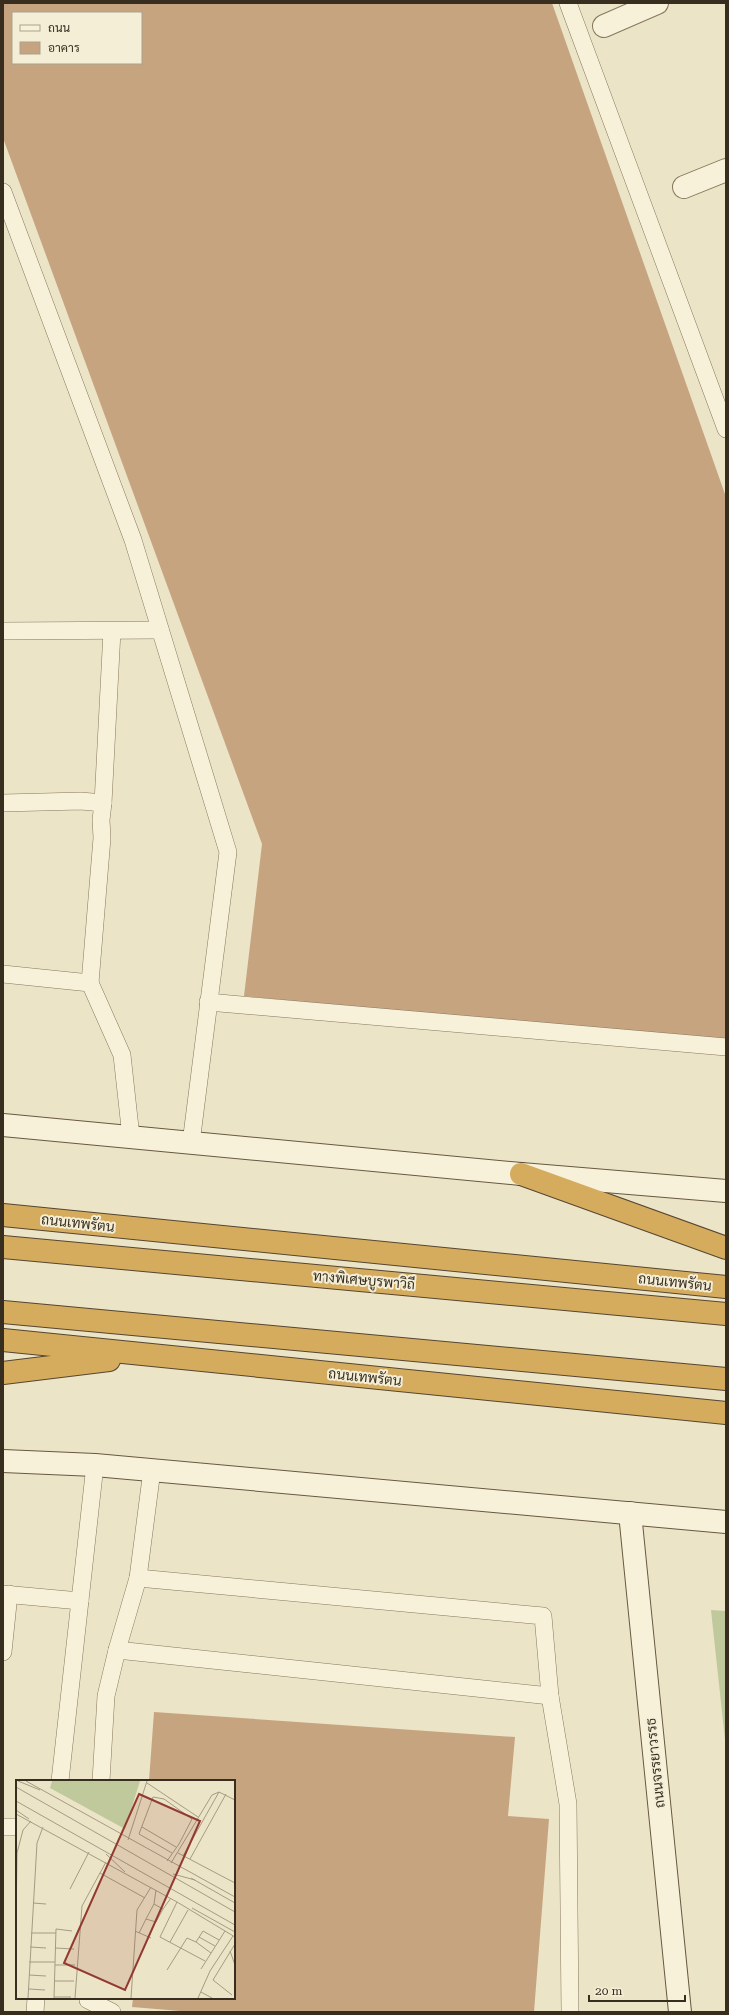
<svg xmlns="http://www.w3.org/2000/svg" width="729" height="2015" viewBox="0 0 729 2015" font-family="'Roboto Serif',Sarabun,serif">
<style>
.green{fill:#c0c99c}
.building{fill:#c7a480;fill-rule:evenodd}
.lines{fill:none;stroke-linecap:round;stroke-linejoin:round}
.lane-casing{stroke:#87775e;stroke-width:18}
.street-casing{stroke:#87775e;stroke-width:24}
.secondary-casing{stroke:#685841;stroke-width:24}
.highway-casing{stroke:#554531;stroke-width:24}
.lane{stroke:#f7f1da;stroke-width:17}
.street{stroke:#f7f1da;stroke-width:22}
.secondary{stroke:#f7f1da;stroke-width:22}
.highway{stroke:#d5ac5e;stroke-width:22}
.labels{text-anchor:middle;dominant-baseline:central;stroke-width:4;stroke-linejoin:round;paint-order:stroke}
.street-label{font-size:14px;fill:#382e20;stroke:#f4eed7}
.inset-road{fill:none;stroke:#a49b84;stroke-width:1}
.view{fill:#923a31;fill-opacity:0.15;stroke:#923a31;stroke-width:2}
.inset-edge{fill:none;stroke:#382e20;stroke-width:2}
</style>
<rect width="100%" height="100%" fill="#ece4c7"/>
<polygon class="green" points="711,1610 726,1611 726,1749"/>
<g class="building">
<path d="M3,3H552L726,497V1044L244,996L262,844L3,138ZM13,13H141V63H13Z"/>
<polygon points="154,1712 515,1737 508,1816 549,1819 534,2012 192,2012 132,2007 133,1998 234,1998 234,1781 149,1781"/>
</g>
<g class="lines">
<defs>
<g id="lane">
<polyline points="568,3 726,429"/>
<polyline points="3,192 133,540 228,852 191,1143"/>
<polyline points="3,631 160,630"/>
<polyline points="3,803 81,801 103,803 101,820 102,838 90,983"/>
<polyline points="103,803 112,631"/>
<polyline points="3,974 90,983 122,1055 131,1137"/>
<polyline points="208,1002 726,1047"/>
<polyline points="138,1578 543,1616 550,1696 568,1804 570,2012"/>
<polyline points="3,1594 80,1601"/>
<polyline points="117,1650 550,1696"/>
<polyline points="3,1652 9,1594"/>
<polyline points="60,1781 95,1465"/>
<polyline points="101,1781 106,1696 117,1650 138,1578 152,1470"/>
<polyline points="3,1827 17,1827"/>
<polyline points="88,1998 88,2000 112,2012"/>
<polyline points="35,2012 36,1998"/>
</g>
<g id="street">
<polyline points="604,26 657,3"/>
<polyline points="684,187 726,170"/>
</g>
<g id="secondary">
<polyline points="3,1125 521,1174 726,1191"/>
<polyline points="3,1461 95,1465 726,1522"/>
<polyline points="630,1513 680,2012"/>
</g>
<g id="highway">
<polyline points="521,1174 726,1248"/>
<polyline points="3,1215 726,1287"/>
<polyline points="3,1247 726,1314"/>
<polyline points="3,1312 726,1379"/>
<polyline points="3,1340 726,1413"/>
<polyline points="3,1373 109,1360"/>
</g>
</defs>
<use href="#lane" class="lane-casing"/>
<use href="#street" class="street-casing"/>
<use href="#secondary" class="secondary-casing"/>
<use href="#highway" class="highway-casing"/>
<use href="#lane" class="lane"/>
<use href="#street" class="street"/>
<use href="#secondary" class="secondary"/>
<use href="#highway" class="highway"/>
</g>
<g class="labels">
<g class="street-label">
<text transform="translate(78 1223) rotate(6)">ถนนเทพรัตน</text>
<text transform="translate(364 1280) rotate(5)">ทางพิเศษบูรพาวิถี</text>
<text transform="translate(675 1282) rotate(6)">ถนนเทพรัตน</text>
<text transform="translate(365 1377) rotate(6)">ถนนเทพรัตน</text>
<text transform="translate(655 1763) rotate(-96)">ถนนจรรยาวรรธ</text>
</g>
</g>
<g transform="translate(16 1780)">
<rect width="219" height="219" fill="#ece4c7"/>
<path d="M36,1H124L109,49L34,8Z" fill="#c0c99c"/>
<path class="inset-road" d="M2,1L24,10M10,1L219,117M131,3L182,37M0,7L219,132M0,21L219,145M0,30L13,39M0,34L161,122L219,157M126,47L160,67M112,60L131,1M162,73L219,103M90,74L109,92M167,76L203,12M174,79L210,14M151,81L163,64L176,39L148,19L137,17L123,54L156,73M155,83L196,15L203,12L219,20M84,93L129,118M157,94L179,100M175,98L219,123M54,109L73,72M140,110L138,124L147,129L155,118M161,122L144,157L189,181M17,123L30,124M138,124L130,139L140,142L147,129M176,128L219,152M0,146L1,73L7,50L15,41M119,151L135,158M15,153H40M123,153L130,139M183,157L199,166M154,162L172,130M180,162L195,173M14,167L30,168M39,168L58,169M214,171L219,185M13,182H39M39,185H59M185,189L209,151M151,190L171,158L180,162L187,151L203,160M13,195L30,196M39,201H58M13,209L29,210M185,212L196,218M216,215L197,200L219,164M38,217H55M12,218L21,63L27,47M38,218L40,149L56,151M59,218L66,126L90,82M115,218L121,130L135,107M182,218L194,191L217,156"/>
<path class="view" d="M123,14L184,41L109,210L48,183Z"/>
<rect width="219" height="219" class="inset-edge"/>
</g>
<rect width="729" height="2015" fill="none" stroke="#382e20" stroke-width="8"/>
<rect x="12" y="12" width="130" height="52" fill="#f4eed7" stroke="#a9a18e"/>
<rect x="20" y="25" width="20" height="6" fill="#f7f1da" stroke="#a9a18e"/>
<text x="48" y="32" font-size="12" fill="#382e20">ถนน</text>
<rect x="20" y="42" width="20" height="12" fill="#c7a480" stroke="#a9a18e"/>
<text x="48" y="52" font-size="12" fill="#382e20">อาคาร</text>
<path d="M589 1995v6h96v-6" fill="none" stroke="#382e20" stroke-width="2"/>
<text x="595" y="1995" font-size="12" fill="#382e20" stroke="#f4eed7" stroke-width="3" paint-order="stroke">20 m</text>
</svg>
